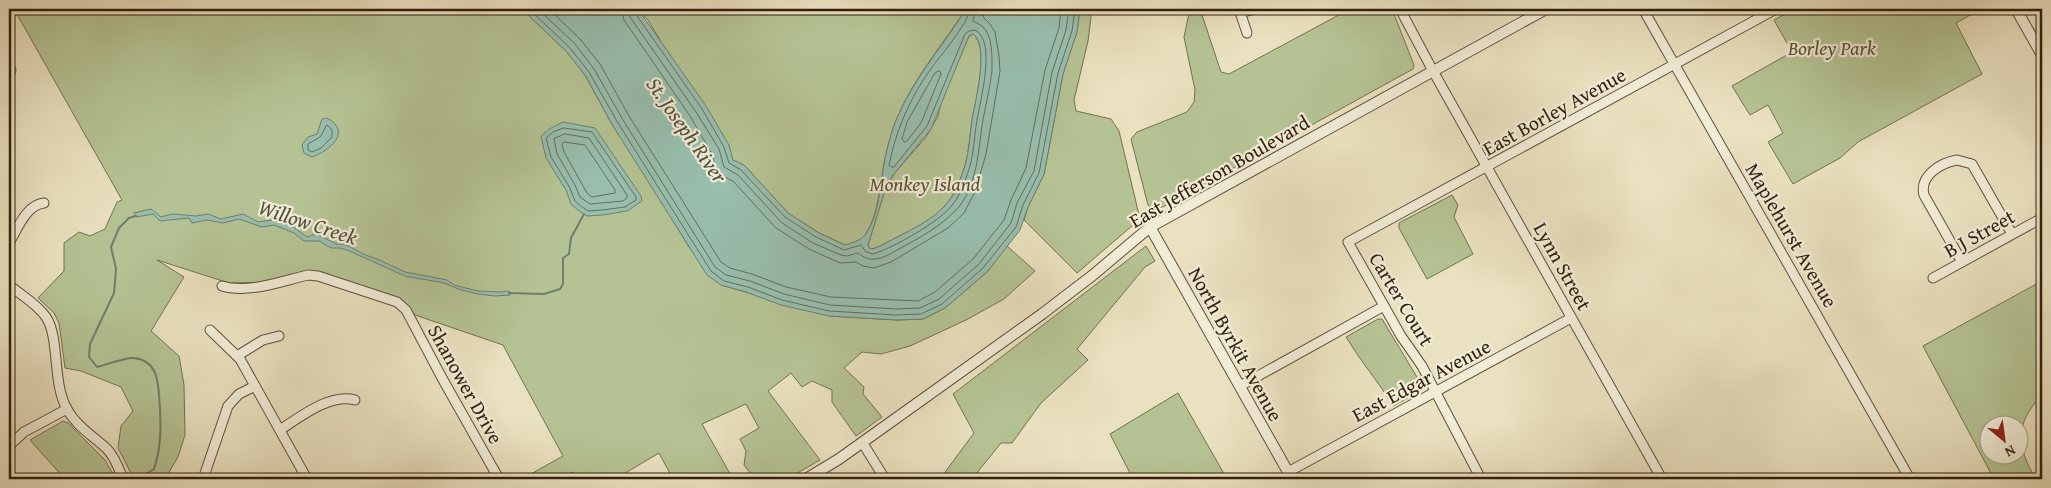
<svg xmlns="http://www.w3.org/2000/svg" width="2051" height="488" viewBox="0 0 2051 488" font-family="'Gentium Book Plus',serif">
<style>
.green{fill:#b5c394;stroke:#737150;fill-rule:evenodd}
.water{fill:#98beae;stroke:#6f7e6e;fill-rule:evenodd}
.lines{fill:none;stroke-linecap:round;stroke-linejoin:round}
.shore{stroke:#646e5e;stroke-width:1}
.stream{stroke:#6f7e6e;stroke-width:2}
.minor-casing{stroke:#5f503a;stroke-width:11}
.tertiary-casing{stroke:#5f503a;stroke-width:12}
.minor{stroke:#f1ecd6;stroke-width:9}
.tertiary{stroke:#f1ecd6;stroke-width:10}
.labels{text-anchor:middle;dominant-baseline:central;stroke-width:4.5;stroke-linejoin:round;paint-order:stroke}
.park-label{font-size:20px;font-style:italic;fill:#595036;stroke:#f1ecd6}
.street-label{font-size:20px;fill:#311f0d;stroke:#f1ecd6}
.water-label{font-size:21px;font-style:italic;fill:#504f3d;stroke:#f1ecd6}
</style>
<rect width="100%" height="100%" fill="#eae1c0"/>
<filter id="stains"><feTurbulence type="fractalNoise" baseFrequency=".004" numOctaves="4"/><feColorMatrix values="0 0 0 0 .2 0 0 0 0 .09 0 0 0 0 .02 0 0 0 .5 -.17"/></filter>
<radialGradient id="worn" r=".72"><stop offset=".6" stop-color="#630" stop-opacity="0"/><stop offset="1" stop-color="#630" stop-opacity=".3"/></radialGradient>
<g class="green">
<polygon points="14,9 522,9 566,51 585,75 613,126 637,161 689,247 721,285 829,316 897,320 923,319 945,308 987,272 1007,246 1035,271 1004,299 966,320 910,346 881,354 862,352 844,368 864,387 863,394 882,417 856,436 832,402 832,390 812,381 802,387 791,373 768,391 820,460 787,479 755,479 744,465 746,451 740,439 759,428 746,404 702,424 733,479 673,479 659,453 622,475 624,479 576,479 572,472 558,479 522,479 563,456 503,345 415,315 397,302 323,277 277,282 229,283 157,260 184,277 151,331 179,356 184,385 185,435 178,457 165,479 134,479 118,448 121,426 133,411 121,387 81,371 65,368 59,323 54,313 38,298 64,271 64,243 79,232 90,236 105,229 117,202 122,200"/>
<path d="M638,9H966C943,44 913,79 897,118C892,129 889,142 886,154C880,179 880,214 865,235C860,241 852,243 845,245L819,233L788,213L744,165L732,160L648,20Z"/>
<polygon points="1080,9 1092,9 1088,41 1074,100 1076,111 1111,119 1119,131 1140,219 1077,273 1024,220 1028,207 1044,174 1063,74 1077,32"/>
<polygon points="1190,9 1200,9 1221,72 1229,74 1350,9 1392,9 1414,65 1413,69 1161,208 1152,209 1148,205 1131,139 1137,132 1187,112 1194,102 1195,90 1184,37"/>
<polygon points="1795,9 1981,9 1956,23 1982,74 1858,142 1840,158 1793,184 1768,142 1783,133 1768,105 1750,115 1732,86 1792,52 1774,20"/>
<path d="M973,34C990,47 975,102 972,120C970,135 969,151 965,166C961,178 956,191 949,201C934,222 904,233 882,245L873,249L869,248L868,245L884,193L893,175L926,137L938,116L941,102L969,36Z"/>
<polygon points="1452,195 1458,205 1454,217 1473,254 1427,279 1399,228 1399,223"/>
<polygon points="1146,246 1155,261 1145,267 1077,349 1088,360 1041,403 1012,443 1001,443 972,479 940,479 974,433 953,394"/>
<path d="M2042,281V396C2014,422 2017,449 2036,479H1994L1923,346ZM1988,426H2018V456H1988Z"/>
<path d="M1378,319H1382L1423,387L1421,391L1393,406C1379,382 1360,361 1346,337Z"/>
<polygon points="1178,393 1227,479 1133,479 1110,434"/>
<polygon points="63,421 68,423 105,460 116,479 63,479 64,478 30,440"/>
</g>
<g class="water">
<path d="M522,9H638L706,106L729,145L733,160L744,165L788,213L819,233L845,245C852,243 860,241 865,235C881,213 880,180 886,154C889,142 892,129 897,118C914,78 944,45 966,9H1080L1077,32L1063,74L1044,174L1028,207L1020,230L987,272L945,308L923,319L897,320L829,316L781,305L746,292L721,285L707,275L613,126L585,75L566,51ZM973,34C990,46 975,102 972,120C970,135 969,151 965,166C961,177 957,191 949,201C934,221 904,233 882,245L873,249L869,248L868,245L884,193L893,175L931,129L959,60L969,36Z"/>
<path d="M327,118C353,132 329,151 312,157L304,153L302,145L308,137L317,134L322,119Z"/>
<polygon points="563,122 595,128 641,196 642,201 627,211 603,215 587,216 579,211 571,204 566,190 546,158 541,136 551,128"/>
<polygon points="151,209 161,217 173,214 196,216 208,214 221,219 243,214 258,222 272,220 292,226 307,237 316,234 337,244 347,245 363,254 377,259 405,272 447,280 454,285 478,291 500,292 509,291 510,295 495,296 478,294 461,290 444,283 405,276 347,250 340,248 331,248 319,241 304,241 294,233 274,225 262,227 239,219 223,223 207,220 192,223 189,218 160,221 153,214 136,217 134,213"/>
</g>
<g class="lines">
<g class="shore">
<polyline points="529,9 570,48 589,72 618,123 711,271 724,281 748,287 782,300 829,311 896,315 921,314 942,304 983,268 1016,227 1023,205 1039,173 1058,73 1072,31 1075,9"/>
<polyline points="538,9 575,44 594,69 623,120 715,267 726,275 750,281 784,294 830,305 897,309 920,308 939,299 979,264 1011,223 1017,203 1034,171 1052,72 1066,30 1069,9"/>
<polyline points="549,9 580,39 600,64 629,116 721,262 730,268 752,274 786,287 831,297 918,301 935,292 973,259 1004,220 1011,200 1026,168 1045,70 1059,28 1061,9"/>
<polyline points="621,9 624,20 690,116 711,152 715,165 720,174 734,182 776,228 809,249 840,263 856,262 863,266 874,268 891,262 948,228 964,213 975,192 986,154 1000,71 999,56 995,32 990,24 983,17 984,9"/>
<path d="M628,9L630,17L696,112L719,149L724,167L738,175L782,223L813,243L841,255L847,256L858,253C872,265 885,257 899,249C919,238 940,227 956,210C978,187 978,149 983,120C986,103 990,87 992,71C992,58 993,36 983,27C980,24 976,23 973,21L976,9"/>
<path d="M635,9V13L702,109L724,147L729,163L741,170L785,217L816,237L844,250L861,245L866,252L873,254C893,248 941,221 953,204C961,194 965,181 969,169C974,154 974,137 977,120C980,101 997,41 975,30L969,31L965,34L927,126L894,167H891L889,165C896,130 910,98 930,70C940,56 968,24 970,9"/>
<polygon points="940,71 941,74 921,123 907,141 904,142 902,139 907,122 935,73"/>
<polygon points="327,125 332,130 332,137 321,148 312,152 308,150 308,144 320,137"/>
<polygon points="564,128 592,132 636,197 636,200 625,207 602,210 588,211 582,207 575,201 570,188 551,157 546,138 553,132"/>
<polygon points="565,134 589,138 627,195 627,198 623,201 590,204 580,197 575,185 557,154 554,139"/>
<polygon points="564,142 585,145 615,190 615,193 592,197 587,193 564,152 562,145"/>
</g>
<g class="stream">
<path d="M136,216L129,218L119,228L111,247L116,269L114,293L90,344L89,357L97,367C106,365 125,357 134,358C161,361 158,388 160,408C161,431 161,447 154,469L138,479"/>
<polyline points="509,293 544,294 560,289 563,284 563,258 569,254 571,238 584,214"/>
</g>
<defs>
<g id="minor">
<polyline points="1239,9 1247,33"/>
<polyline points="1400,9 1433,71 1662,479"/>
<polyline points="1643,9 1910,479"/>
<polyline points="1240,13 1255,9"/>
<polyline points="9,70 11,70"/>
<path d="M9,243C18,228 26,205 44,203"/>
<path d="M1962,262L1924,195C1919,176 1940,163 1957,160L1972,164L2012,234"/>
<polyline points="1933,278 2042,218"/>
<path d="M9,285C21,295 37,304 46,317C60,338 52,383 67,409C76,426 93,436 107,449C115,457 119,469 123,479"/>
<path d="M222,286C248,294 282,281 308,275L318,276L397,302L406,310L442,378L499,479"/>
<polyline points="210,330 240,359 307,479"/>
<polyline points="237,356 263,340 279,336"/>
<polyline points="1240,386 1384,306"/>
<path d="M280,430C300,417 330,393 355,400"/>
<polyline points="862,442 885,479"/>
<polyline points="9,446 24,432 67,409"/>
<polyline points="1288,472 1571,318"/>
<polyline points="203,479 228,406 239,394 255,386"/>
<polyline points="1481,479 1422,366 1401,336 1348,242 1776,9"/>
</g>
<g id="tertiary">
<polyline points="2016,9 2042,55"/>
<polyline points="1150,227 1292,479"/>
<polyline points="806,479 839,459 1042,314 1093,275 1150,227 1546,9"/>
</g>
</defs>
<use href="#minor" class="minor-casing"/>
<use href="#tertiary" class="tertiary-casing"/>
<use href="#minor" class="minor"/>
<use href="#tertiary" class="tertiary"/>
</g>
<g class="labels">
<g class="park-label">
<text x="1832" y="47">Borley Park</text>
<text x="925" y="183">Monkey Island</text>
</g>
<g class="street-label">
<text transform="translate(1554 111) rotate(-29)">East Borley Avenue</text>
<text transform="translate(1219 171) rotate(-30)">East Jefferson Boulevard</text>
<text transform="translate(1979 233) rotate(-29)">B J Street</text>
<text transform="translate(1792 235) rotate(60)">Maplehurst Avenue</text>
<text transform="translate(1563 266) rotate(61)">Lynn Street</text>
<text transform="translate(1402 299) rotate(59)">Carter Court</text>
<text transform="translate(1236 344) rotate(61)">North Byrkit Avenue</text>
<text transform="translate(1421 380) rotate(-28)">East Edgar Avenue</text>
<text transform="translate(466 384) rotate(61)">Shanower Drive</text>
</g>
<g class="water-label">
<text transform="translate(687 130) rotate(55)">St. Joseph River</text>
<text transform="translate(308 222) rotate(18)">Willow Creek</text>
</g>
</g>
<rect width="2051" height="488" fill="none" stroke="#eae1c0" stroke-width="30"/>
<rect x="10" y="10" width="2031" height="468" fill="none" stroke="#311f0d" stroke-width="2.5"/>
<rect x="15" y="15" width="2021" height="458" fill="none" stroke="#311f0d"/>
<g transform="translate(2004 440) rotate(151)"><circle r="24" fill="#f1ecd6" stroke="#a49a86"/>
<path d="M0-4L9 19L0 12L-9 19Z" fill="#8f2418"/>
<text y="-8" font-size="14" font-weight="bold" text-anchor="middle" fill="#311f0d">N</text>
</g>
<rect width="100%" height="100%" filter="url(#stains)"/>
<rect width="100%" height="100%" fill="url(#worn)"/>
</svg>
